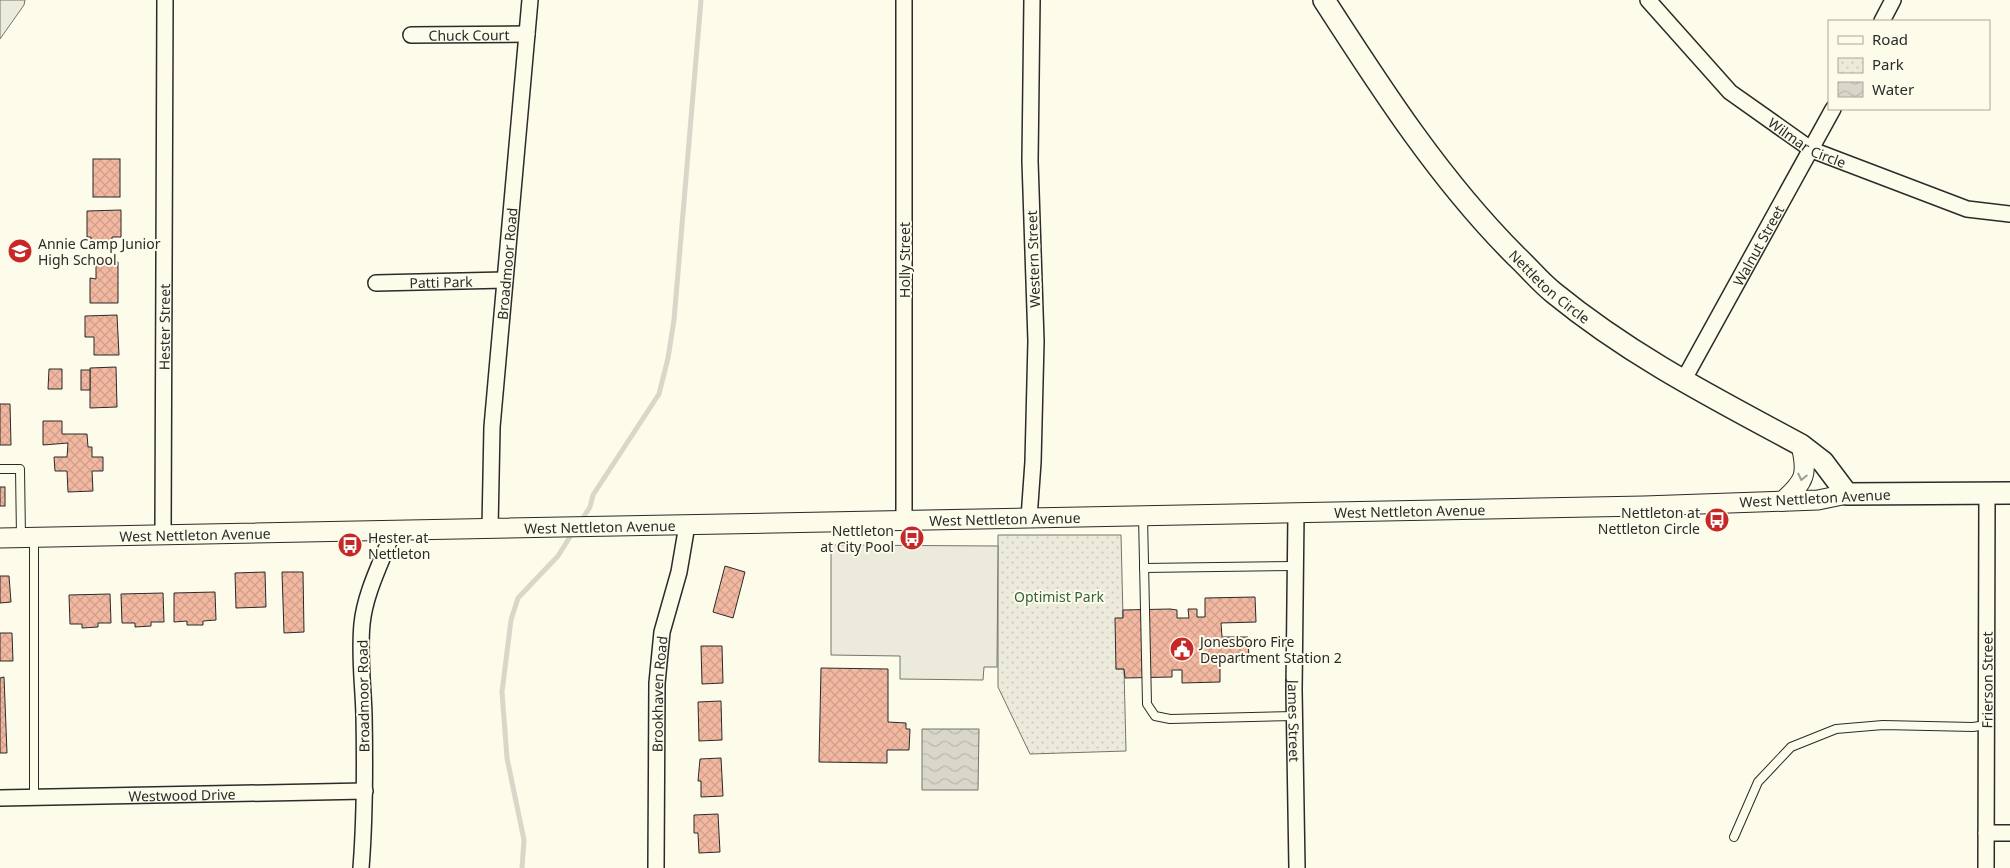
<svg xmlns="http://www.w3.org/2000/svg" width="2010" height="868" viewBox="0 0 2010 868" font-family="'Noto Sans',sans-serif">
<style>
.park{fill:url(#park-dots);stroke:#74746e}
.garden{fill:#ecebdb;stroke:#74746e}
.parking{fill:#eceadb;stroke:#74746e}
.water{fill:url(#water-waves);stroke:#74746e}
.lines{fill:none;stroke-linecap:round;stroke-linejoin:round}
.stream{stroke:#d8d7c9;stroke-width:5}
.building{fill:url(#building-cross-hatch);stroke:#2b2b2b}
.service-casing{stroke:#2b2b2b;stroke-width:10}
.minor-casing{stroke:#2b2b2b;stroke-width:18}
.tertiary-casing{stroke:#2b2b2b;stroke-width:21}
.secondary-casing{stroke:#2b2b2b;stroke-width:24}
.service{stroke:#fdfbea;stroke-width:8}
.minor{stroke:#fdfbea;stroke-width:15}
.tertiary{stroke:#fdfbea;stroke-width:19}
.secondary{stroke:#fdfbea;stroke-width:21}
.oneway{stroke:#9e9d94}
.labels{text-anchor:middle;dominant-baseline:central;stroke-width:4;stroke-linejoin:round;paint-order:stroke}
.street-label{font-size:14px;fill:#2b2b2b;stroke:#fdfbea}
.poi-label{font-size:14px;fill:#2b2b2b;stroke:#fdfbea;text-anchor:start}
.park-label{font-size:14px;fill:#34623c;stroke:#fdfbea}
</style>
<defs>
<pattern id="park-dots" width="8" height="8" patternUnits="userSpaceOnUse" patternTransform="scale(1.25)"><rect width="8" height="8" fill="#ecebdb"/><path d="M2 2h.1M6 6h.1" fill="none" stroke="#cbcabc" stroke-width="1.8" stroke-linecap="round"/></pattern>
<pattern id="water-waves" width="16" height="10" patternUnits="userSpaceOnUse" patternTransform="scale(1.25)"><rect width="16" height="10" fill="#d8d7c9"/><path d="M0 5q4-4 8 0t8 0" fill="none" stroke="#bab9ad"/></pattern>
<pattern id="building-cross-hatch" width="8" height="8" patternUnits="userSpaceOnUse" patternTransform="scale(1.25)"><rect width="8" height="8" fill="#f2b8a0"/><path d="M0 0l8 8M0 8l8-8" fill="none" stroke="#d09e8a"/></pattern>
</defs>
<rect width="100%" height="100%" fill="#fdfbea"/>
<polygon class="park" points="998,535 1121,535 1123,618 1116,669 1124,669 1126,751 1030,754 998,687"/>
<polygon class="garden" points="0,0 25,0 24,5 0,39"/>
<polygon class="parking" points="831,545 998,546 997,667 984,667 983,680 900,679 900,656 831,655"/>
<polygon class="water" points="922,729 979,729 978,790 922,790"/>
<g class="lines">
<g class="stream">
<polyline points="581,521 590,507 593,495 659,394 668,358 674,320 701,0"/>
<polyline points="522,868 524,840 507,758 502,692 511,620 518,598 558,556 573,532"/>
</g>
</g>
<g class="building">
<rect x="93" y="159" width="27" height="38"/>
<polygon points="121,210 121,237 112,237 112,248 91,248 91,237 87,237 87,211"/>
<polygon points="96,262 118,262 118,303 90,303 90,278 96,279"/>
<polygon points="117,315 119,355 94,355 94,337 85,337 85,316"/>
<polygon points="116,367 117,407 90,408 90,368"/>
<polygon points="49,369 62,369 62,389 48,389"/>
<rect x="81" y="370" width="9" height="20"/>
<polygon points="0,404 10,404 11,445 0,445"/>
<polygon points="43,421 62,421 62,434 87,434 88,447 92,447 92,457 103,457 103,471 92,471 93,491 68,492 67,471 55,471 54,457 67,457 68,443 43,445"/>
<rect x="0" y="487" width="5" height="19"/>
<polygon points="725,566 745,572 733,618 713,612"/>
<polygon points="265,572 266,607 236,608 235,573"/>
<polygon points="282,572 303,572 304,632 284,633"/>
<polygon points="0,576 9,576 11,602 0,603"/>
<polygon points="215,592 216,620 203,621 203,625 187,625 187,621 174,622 174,593"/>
<polygon points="163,593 164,622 151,622 151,626 135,627 135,623 122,623 121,594"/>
<polygon points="110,594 111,623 98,623 98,627 82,628 82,624 70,624 69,595"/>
<polygon points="1255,597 1256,622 1221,623 1222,637 1248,637 1249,660 1220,661 1220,682 1182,683 1182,670 1172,670 1172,677 1125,678 1124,669 1116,669 1115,618 1123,618 1123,610 1170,609 1177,610 1177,618 1189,618 1188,609 1197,609 1197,617 1205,617 1205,598"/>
<polygon points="0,633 12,633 13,661 0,661"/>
<polygon points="701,646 722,646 723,683 702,684"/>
<polygon points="821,668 888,669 888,722 906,723 906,729 910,729 909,750 887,750 887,763 819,762"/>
<polygon points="4,677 7,753 0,753 0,678"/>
<polygon points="721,701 722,740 699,741 698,702"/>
<polygon points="721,758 723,796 701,797 701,781 698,781 700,759"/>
<polygon points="718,814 720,852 699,853 698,833 694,833 694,815"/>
</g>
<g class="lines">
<defs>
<g id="service">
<polyline points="0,469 20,469 21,537"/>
<polyline points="1143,516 1147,704 1155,716 1170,719 1295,716"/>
<polyline points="1144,568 1295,566"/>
<polyline points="34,797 34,537"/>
<polyline points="1734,837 1758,782 1791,747 1836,729 1883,725 1973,727 1986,725"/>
</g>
<g id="minor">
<polyline points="904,0 904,520"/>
<path id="s1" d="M1648,0L1730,92L1812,150L1967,209L2010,214"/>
<polyline points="1882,21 1893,0"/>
<path id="s2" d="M411,35L527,34"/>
<path id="s3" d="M376,283L505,280"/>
<path id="s4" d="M1683,381L1833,109"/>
<path id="s5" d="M1296,513L1294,690L1297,868"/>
<polyline points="1029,518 1033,462 1036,341 1030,161 1032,0"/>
<path id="s6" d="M490,528L492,427L530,0"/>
<path id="s7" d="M163,535L165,0"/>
<path id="s8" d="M0,798L365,791"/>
<polyline points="1986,833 2010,833"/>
<path d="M361,868C365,817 365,766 364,715C363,683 359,655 362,624C365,592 383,559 394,529"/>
<path id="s9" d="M656,868L657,683L662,632L679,572L687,525"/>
<path id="s10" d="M1986,868L1987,493"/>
</g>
<g id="tertiary">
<path d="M1783,501C1805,481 1808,475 1801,445"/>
<path id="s11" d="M0,538L1644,506L1818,500L1847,494"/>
</g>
<g id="secondary">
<path id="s12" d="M1324,0C1382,90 1440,180 1516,256C1529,268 1540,282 1554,293C1631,356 1714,398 1801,445L1823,462L1847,494L2010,493"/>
</g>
</defs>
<use href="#service" class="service-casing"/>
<use href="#minor" class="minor-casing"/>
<use href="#tertiary" class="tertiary-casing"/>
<use href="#secondary" class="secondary-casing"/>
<use href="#service" class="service"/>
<use href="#minor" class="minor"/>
<use href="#tertiary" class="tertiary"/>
<use href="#secondary" class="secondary"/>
</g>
<defs><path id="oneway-chevron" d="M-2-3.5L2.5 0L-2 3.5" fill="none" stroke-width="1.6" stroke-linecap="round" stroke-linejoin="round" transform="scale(1.25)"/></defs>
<use class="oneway" href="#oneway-chevron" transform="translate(1802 477) rotate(103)"/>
<defs>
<symbol id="school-disc" viewBox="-11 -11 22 22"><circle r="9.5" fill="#c62828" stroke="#fdfbea"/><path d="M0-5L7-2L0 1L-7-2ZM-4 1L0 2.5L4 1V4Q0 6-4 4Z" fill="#fff"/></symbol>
<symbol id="bus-disc" viewBox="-11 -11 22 22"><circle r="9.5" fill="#c62828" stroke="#fdfbea"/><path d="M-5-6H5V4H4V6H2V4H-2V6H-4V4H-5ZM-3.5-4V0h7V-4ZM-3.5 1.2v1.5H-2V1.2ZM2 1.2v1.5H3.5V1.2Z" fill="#fff"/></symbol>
<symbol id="civic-disc" viewBox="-11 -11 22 22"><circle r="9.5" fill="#c62828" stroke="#fdfbea"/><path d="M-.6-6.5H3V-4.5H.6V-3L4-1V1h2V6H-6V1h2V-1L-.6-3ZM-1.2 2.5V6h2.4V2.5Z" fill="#fff"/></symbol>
</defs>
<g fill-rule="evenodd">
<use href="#school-disc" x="6" y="237" width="28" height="28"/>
<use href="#bus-disc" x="1703" y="506" width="28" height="28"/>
<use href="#bus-disc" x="898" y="524" width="28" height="28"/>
<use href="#bus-disc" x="336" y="531" width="28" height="28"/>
<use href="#civic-disc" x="1168" y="635" width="28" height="28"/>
</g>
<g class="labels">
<g class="street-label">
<text stroke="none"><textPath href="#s2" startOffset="58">Chuck Court</textPath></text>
<text stroke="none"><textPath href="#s1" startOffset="216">Wilmar Circle</textPath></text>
<text stroke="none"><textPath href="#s4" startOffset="155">Walnut Street</textPath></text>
<text transform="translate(1033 259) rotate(-92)">Western Street</text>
<text transform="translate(904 260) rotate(-90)">Holly Street</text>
<text stroke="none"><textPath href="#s6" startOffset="265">Broadmoor Road</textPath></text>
<text stroke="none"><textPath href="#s3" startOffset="65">Patti Park</textPath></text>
<text stroke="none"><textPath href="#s12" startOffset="366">Nettleton Circle</textPath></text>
<text stroke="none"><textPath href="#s7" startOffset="208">Hester Street</textPath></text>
<text transform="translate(1815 498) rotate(-3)">West Nettleton Avenue</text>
<text stroke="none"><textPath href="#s11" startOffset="1410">West Nettleton Avenue</textPath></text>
<text stroke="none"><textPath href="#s11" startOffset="1005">West Nettleton Avenue</textPath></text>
<text stroke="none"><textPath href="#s11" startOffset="600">West Nettleton Avenue</textPath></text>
<text stroke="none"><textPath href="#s11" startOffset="195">West Nettleton Avenue</textPath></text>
<text stroke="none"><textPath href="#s10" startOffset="188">Frierson Street</textPath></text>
<text stroke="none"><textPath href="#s9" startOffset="174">Brookhaven Road</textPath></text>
<text transform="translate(363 696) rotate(-91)">Broadmoor Road</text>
<text stroke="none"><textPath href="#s5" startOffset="208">James Street</textPath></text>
<text stroke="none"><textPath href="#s8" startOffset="182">Westwood Drive</textPath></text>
</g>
<g class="poi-label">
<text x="38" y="243">Annie Camp Junior<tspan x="38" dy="16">High School</tspan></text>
<text x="1700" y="512" text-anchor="end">Nettleton at<tspan x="1700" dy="16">Nettleton Circle</tspan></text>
<text x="894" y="530" text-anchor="end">Nettleton<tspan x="894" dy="16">at City Pool</tspan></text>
<text x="368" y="537">Hester at<tspan x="368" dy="16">Nettleton</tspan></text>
<text x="1200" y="641">Jonesboro Fire<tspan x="1200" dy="16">Department Station 2</tspan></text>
</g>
<g class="park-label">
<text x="1059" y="596">Optimist Park</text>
</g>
</g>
<rect x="1828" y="20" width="162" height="90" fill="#fdfbea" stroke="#a9a89e"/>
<rect x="1838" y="36" width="25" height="8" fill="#fdfbea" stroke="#a9a89e"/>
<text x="1872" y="45" font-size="15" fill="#2b2b2b">Road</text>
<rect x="1838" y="58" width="25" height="15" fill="url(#park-dots)" stroke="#a9a89e"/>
<text x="1872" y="70" font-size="15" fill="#2b2b2b">Park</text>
<rect x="1838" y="82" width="25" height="15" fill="url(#water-waves)" stroke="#a9a89e"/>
<text x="1872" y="95" font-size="15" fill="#2b2b2b">Water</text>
</svg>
